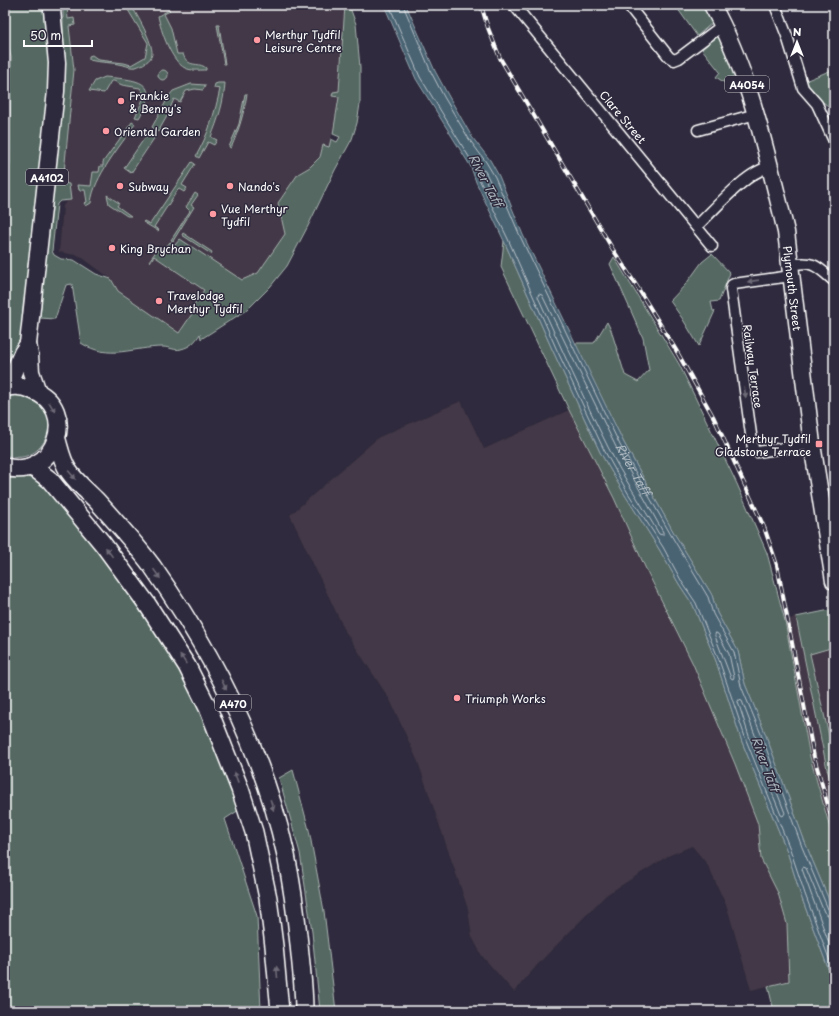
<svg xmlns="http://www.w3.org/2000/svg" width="839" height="1016" viewBox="0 0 839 1016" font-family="'Playpen Sans',sans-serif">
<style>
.built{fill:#423746}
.green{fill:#546862;stroke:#aab4b0}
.water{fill:#4a6373;stroke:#92a1ab}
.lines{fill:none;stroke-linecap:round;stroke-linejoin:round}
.shore{stroke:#b7c1c7;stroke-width:1}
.minor-casing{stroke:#fff;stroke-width:13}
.primary-casing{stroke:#fff;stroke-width:19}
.trunk-casing{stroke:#fff;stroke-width:20}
.minor{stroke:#2f2a3d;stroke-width:10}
.primary{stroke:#2f2a3d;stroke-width:16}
.trunk{stroke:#2f2a3d;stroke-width:17}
.rail-casing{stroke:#fff;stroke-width:4}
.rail{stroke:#2f2a3d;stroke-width:2.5;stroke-dasharray:8;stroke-linecap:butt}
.oneway{fill:#6d6a77}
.poi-dot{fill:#ff9aa2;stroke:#2f2a3d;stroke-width:1.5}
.labels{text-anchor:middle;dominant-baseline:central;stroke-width:3;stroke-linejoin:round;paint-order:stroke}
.shield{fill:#2f2a3d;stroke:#c1bfc5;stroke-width:1}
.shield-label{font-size:10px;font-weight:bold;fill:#fff}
.poi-label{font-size:11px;fill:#fff;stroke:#2f2a3d;text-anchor:start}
.street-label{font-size:11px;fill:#fff;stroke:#2f2a3d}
.water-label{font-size:12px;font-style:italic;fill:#aeb9c0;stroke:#2f2a3d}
</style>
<rect width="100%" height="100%" fill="#2f2a3d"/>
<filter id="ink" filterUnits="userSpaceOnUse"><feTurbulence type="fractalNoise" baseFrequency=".025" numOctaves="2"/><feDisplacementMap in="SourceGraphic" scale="8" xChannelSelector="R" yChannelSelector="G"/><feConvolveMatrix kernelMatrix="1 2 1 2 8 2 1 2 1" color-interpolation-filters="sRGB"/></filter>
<g filter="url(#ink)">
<g class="built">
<polygon points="67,5 345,5 339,92 336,121 329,147 323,145 320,156 310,167 298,174 278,203 285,234 258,273 254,276 200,334 194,343 180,350 163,347 130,300 118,291 111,279 80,256 59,252 63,206 67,200 69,184 63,183 74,70"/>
<polygon points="461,401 484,449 569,410 614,498 645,567 693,664 735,764 758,824 761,859 778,893 787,924 789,981 751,990 727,907 707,864 692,846 668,856 606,895 539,963 514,992 482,956 472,937 468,909 418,762 390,700 345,631 290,515 379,437"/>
<polygon points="796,617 827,769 834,793 834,842 810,757 785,621"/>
<polygon points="834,647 834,757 810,653"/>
</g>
<g class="green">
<polygon points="5,5 42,5 44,12 51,71 21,336 12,363 5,375 5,197 10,163 11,57 5,36"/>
<path d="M63,5H67L68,19L74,18L75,25L69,26L74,70L63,183L69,184L71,200L60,201L57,204L52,251L54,255L61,259L74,260L96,274L111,279L118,291L179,333L194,311L191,309L204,290L154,256L150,262L149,261L157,250L162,253L170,242L175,245L180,239L242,280L258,273L285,234L278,203L298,174L310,167L320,157L323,145L329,147L331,139L337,142L340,137L333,134L339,97L332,96L333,92L339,91L345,5H349L356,24L360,67V104L357,123L352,139L335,170L308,226L287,266L270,287L248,309L201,339L200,334C195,342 190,347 181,349C175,351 169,347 163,347C132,347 110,361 81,343L72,284L66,285L55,319L40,318L63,54Z"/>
<path d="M125,5H131C137,15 153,42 152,54C151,61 142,65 136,67C131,68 128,66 123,65C112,62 101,63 89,60V56L92,55L99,60L124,63L131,65L145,57L148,43Z"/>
<polygon points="675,5 703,5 712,23 697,36"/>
<path d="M169,10L170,11L164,14L171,28L177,54H183C188,69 198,61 206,68V70C199,70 191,71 185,68C171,61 161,31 158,16Z"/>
<polygon points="217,25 219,25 225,64 224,64"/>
<polygon points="716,37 719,37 721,39 735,75 725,83 716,77 720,72 702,49"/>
<polygon points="834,69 834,101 828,106 819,99 805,81"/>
<circle cx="163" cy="75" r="5"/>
<path d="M105,77C137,80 162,80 139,118L135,117L144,97V94L140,88L122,85L114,81H111L104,93L89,91L95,81Z"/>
<path d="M218,83H225C224,102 218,120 211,137L217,140L214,145L208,142L199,158L196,156C208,135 215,113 220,89L214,88L215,84Z"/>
<polygon points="191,84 205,85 205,86 203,90 195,89 186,91 180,102 174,99 166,118 158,132 152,127 169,96 173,91"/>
<path d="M245,94H247C244,113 239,130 231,148L229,147L239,124Z"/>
<path d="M132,122L135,124C120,147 94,176 91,203L86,206L84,203L87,202L85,190H79L78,185L91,186L93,172H99L100,166H103V162Z"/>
<polygon points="148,133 155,137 131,173 124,168"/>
<polygon points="192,162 195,164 182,185 187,188 184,192 179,189 177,191 154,227 159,230 158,231 143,222 144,221 150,224"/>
<polygon points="195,193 198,195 191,205 194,207 173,241 171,240 190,211 186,207"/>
<polygon points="107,195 119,203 117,206 131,216 127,216 109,204"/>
<polygon points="183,233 212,252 211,254 182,235"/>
<polygon points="504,241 552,349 600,452 625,495 659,549 679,584 693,605 716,661 742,742 787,851 801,896 834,984 834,1011 774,1011 768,986 789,981 787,924 778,893 761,859 758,824 735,764 693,664 645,567 614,498 569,410 501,267"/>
<polygon points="712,254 730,273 719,301 711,302 713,311 715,311 699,346 682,318 670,301 686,284 702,262"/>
<polygon points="614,257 679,364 737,484 767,553 785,621 810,757 834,842 834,912 806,845 765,733 745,684 738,651 717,613 712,595 674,533 624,443 574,343 594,343 607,322 611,330 625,375 638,382 649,370 643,338 610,264"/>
<path d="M23,395C26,397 31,398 34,400C66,417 42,469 5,455V397L10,396Z"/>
<path d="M5,474C24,476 33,474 47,489L121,580L159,635L200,708L239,810L225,819L257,916L261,1011H5Z"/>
<polygon points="830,610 834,623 834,647 810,654 834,757 834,793 827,769 796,617"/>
<polygon points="293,770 309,830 324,911 336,1011 320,1011 312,932 300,853 279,778"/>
</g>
<polygon class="water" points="384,5 406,5 435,71 448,95 472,137 490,160 499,176 523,235 624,443 674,533 712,595 717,613 738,651 745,684 765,733 806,845 834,912 834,984 801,896 787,851 742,742 716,661 693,605 679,584 659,549 625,495 600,452 552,349 504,241 476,182 471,167 416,79"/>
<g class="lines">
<g class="shore">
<polyline points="389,5 420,77 474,165 480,181 508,239 556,348 604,450 628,493 663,547 682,582 696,603 719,660 746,740 790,849 805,894 834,972"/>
<path id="s1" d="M403,5L431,72L444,97L469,139L486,162L495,177L520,236L620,445L671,535L708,597L713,614L734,652L741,686L761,734L802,847L828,909L831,911L834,912"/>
<polygon points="483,170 485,171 501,204 500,206 497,206 482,172"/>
<path d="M539,294L542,295L616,447L663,532V535L659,534C642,505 623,477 608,447C583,398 561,347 538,297Z"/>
<polygon points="716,633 718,634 729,654 734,677 733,679 731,678 715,636"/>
<polygon points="739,700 742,701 785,813 783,816 781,815 777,805 750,739 738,702"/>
<polyline points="834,917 829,916 824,912 806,868 803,867 802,869 834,957"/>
</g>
<defs>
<g id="minor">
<polyline points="514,5 712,246"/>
<polyline points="628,5 669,57 674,60 679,58 723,25"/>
<polyline points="775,5 787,36 803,88 817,104 834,141"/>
<polyline points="698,130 756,114"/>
<path d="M697,226C715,209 747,171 770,167"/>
<path d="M790,265C813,260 817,266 834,281"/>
<polyline points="791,276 734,284 732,285 731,289 753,449 757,452 812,444"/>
</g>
<g id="primary">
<path id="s2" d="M712,5C748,70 764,143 782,215L786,232L812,444L834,581"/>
<polyline points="7,387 22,353 28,344"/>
<polyline points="38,392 31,372 30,355 28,344 56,91 57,63 52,10 54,5"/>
</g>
<g id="trunk">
<path d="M5,388C14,385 23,386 32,390C81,408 55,481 5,467"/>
<path d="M57,440C60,450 62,461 68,470C74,480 87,491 96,500C115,521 135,543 152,566C213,653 263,751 286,855C292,885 296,914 299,944C301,966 304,988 304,1011"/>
<polyline points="30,467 37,470 50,480 103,544 147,604 187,666 208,708 240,789 254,832 268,898 274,946 280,1011"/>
</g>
</defs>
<use href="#minor" class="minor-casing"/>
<use href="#primary" class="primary-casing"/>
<use href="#trunk" class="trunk-casing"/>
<use href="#minor" class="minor"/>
<use href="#primary" class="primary"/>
<use href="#trunk" class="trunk"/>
<defs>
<polyline id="rail" points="481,5 488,28 500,58 612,248 636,285 676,350 714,418 764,527 777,565 814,757 834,826"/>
</defs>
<use href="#rail" class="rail-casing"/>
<use href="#rail" class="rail"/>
</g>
<defs><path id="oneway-solid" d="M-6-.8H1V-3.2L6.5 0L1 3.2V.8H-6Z"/></defs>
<g class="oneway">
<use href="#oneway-solid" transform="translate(753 281) rotate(172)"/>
<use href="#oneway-solid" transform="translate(745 392) rotate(82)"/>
<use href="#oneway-solid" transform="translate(52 407) rotate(59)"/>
<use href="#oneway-solid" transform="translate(72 475) rotate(49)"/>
<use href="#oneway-solid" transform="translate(109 552) rotate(-126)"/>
<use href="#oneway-solid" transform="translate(157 574) rotate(55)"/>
<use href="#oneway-solid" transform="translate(183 659) rotate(-123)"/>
<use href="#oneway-solid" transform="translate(224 685) rotate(64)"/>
<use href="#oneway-solid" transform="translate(236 777) rotate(-111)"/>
<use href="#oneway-solid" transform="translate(272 805) rotate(73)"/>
<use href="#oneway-solid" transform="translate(277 972) rotate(-95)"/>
</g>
</g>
<g class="poi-dot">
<circle cx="257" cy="40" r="4"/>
<circle cx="121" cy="101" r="4"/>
<circle cx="106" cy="131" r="4"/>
<circle cx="120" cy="186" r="4"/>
<circle cx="230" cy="186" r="4"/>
<circle cx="213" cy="214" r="4"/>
<circle cx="112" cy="248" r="4"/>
<circle cx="159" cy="301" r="4"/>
<rect x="815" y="440" width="8" height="8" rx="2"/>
<circle cx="457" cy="698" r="4"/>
</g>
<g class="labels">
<g class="shield">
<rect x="725" y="76" width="44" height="16" rx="3"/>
<rect x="26" y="169" width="42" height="16" rx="3"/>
<rect x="215" y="695" width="36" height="16" rx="3"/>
</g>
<g class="shield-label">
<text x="747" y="84">A4054</text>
<text x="47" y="177">A4102</text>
<text x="233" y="703">A470</text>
</g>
<g class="poi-label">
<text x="265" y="34">Merthyr Tydfil<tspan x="265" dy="13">Leisure Centre</tspan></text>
<text x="129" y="95">Frankie<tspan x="129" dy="13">&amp; Benny's</tspan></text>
<text x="114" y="131">Oriental Garden</text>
<text x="128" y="186">Subway</text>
<text x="238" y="186">Nando's</text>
<text x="221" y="208">Vue Merthyr<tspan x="221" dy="13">Tydfil</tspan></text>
<text x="120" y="248">King Brychan</text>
<text x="167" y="295">Travelodge<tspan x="167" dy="13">Merthyr Tydfil</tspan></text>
<text x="811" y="438" text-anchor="end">Merthyr Tydfil<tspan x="811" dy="13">Gladstone Terrace</tspan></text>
<text x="465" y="698">Triumph Works</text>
</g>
<g class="street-label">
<text transform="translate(623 117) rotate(50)">Clare Street</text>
<text stroke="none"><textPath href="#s2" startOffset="296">Plymouth Street</textPath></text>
<text transform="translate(753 366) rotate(82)">Railway Terrace</text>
</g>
<g class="water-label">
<text transform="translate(486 180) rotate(62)">River Taff</text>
<text stroke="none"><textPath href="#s1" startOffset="519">River Taff</textPath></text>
<text transform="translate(766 764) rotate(70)">River Taff</text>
</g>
</g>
<rect width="839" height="1016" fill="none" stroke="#2f2a3d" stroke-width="20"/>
<rect x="10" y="10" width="819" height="996" fill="none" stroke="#fff" stroke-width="1.5" filter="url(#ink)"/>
<g transform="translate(797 42)" stroke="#2f2a3d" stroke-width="3" paint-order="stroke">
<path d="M0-3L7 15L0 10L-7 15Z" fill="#ffffff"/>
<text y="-6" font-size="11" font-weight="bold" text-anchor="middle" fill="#ffffff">N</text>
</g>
<path d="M24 40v6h68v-6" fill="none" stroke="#ffffff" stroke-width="2"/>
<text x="30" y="40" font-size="12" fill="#ffffff" stroke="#2f2a3d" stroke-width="3" paint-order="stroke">50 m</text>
</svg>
